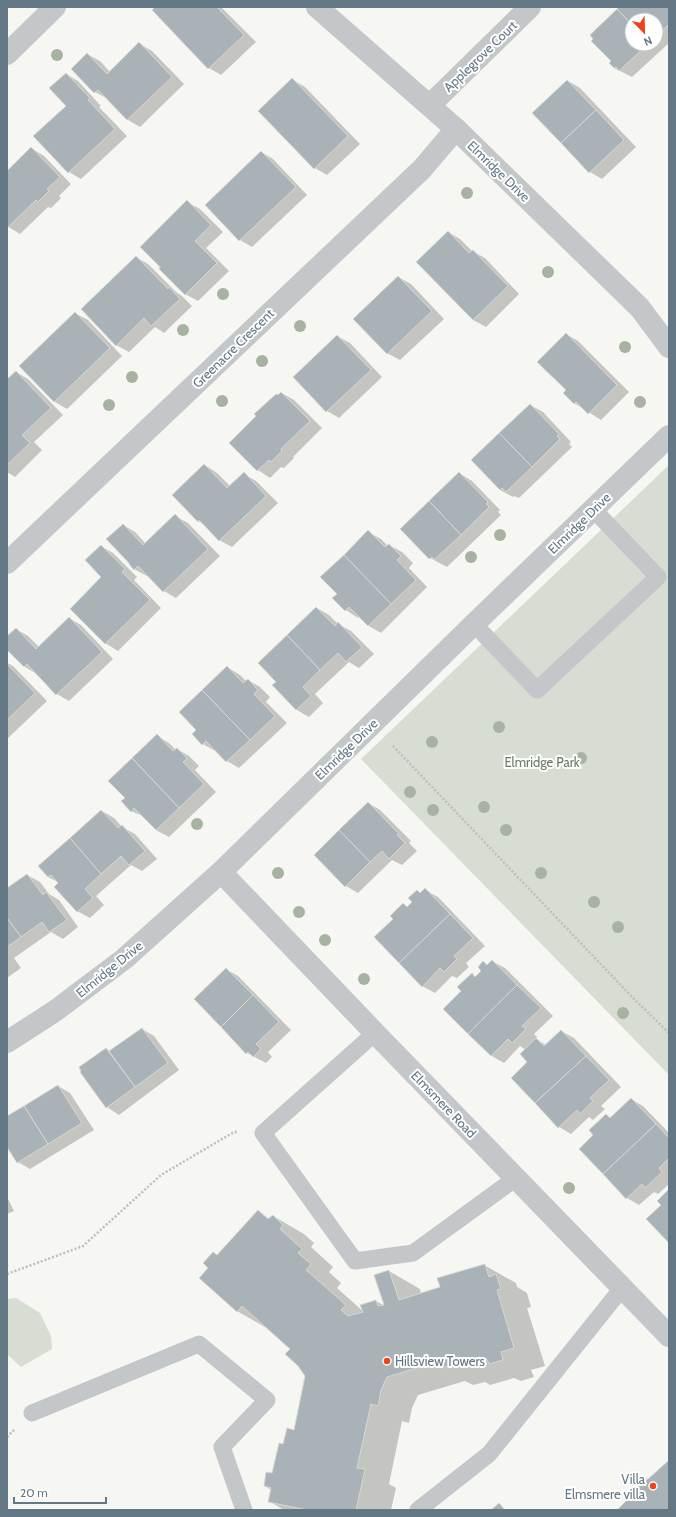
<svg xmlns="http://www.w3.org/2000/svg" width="676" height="1517" viewBox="0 0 676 1517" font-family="Cabin,sans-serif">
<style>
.green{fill:#d7ddd3}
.shadow{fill:#0003;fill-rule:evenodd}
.building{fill:#a9b2b7;stroke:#d7d7d4}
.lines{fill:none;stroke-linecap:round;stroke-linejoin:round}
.path{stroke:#bcbfc1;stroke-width:2.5;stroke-dasharray:2 2;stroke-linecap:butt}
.service{stroke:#c3c7ca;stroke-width:17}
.minor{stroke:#c3c7ca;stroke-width:22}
.tertiary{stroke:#c3c7ca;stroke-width:22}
.tree{fill:#a8b2a3}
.poi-dot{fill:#ec441c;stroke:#fff;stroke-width:1.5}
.labels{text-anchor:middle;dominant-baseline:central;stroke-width:4;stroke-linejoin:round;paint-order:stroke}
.street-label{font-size:13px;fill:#637784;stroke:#fff}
.park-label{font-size:13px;fill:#687b62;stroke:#fff}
.poi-label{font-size:13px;fill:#637784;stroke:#fff;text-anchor:start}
</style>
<rect width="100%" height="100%" fill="#f6f6f2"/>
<g class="green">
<polygon points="669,465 669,1075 361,759"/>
<polygon points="16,1298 40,1313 51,1336 52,1349 21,1367 7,1354 7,1299"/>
</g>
<g class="shadow">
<polygon points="156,7 221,7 256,42 221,75 209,68"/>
<path d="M621,7H669V43L632,77L614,68L612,61ZM632,20H656V44H632Z"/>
<polygon points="140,44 152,51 184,84 140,127 128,120 108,99 95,92 72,69 87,54 100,61 110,72"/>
<polygon points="66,74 78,81 101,106 99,107 127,136 81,179 69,172 35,136 67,106"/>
<polygon points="293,80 305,87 360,144 327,175 315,168"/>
<polygon points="568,81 580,88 636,147 602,179 590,172 534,113"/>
<polygon points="31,148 44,156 71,184 59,196 61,198 51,208 48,207 20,234 7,226 7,172"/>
<polygon points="261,152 273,159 307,195 252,247 240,240 206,205"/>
<polygon points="187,202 200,209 223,232 206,248 229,271 198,301 185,294"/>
<polygon points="448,232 460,239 472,251 485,258 519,294 486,327 473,320"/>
<polygon points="136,257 148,264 176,292 182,296 192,306 164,333 155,327 129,352 116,345"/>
<polygon points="398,277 411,284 444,319 400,360 387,353"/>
<polygon points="75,313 88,320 122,356 67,409 55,402 21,366"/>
<polygon points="566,334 578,341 629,392 601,420 574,403 567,390"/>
<polygon points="337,336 350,343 382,377 339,418 327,411"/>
<polygon points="16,372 28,379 63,415 34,442 42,450 15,477 7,472 7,381"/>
<polygon points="282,393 294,400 322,428 293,457 294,458 284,468 281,467 270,478 258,470 231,443"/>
<polygon points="530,405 543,412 571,442 569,444 572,447 519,498 514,496 513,497 500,490 472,460"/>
<polygon points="205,465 217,473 230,486 244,474 256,481 278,503 232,547 219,540 205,525 198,521"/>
<polygon points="459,473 472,481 500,510 498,512 501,515 447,567 430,558"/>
<polygon points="175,516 188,523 220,556 176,598 164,591 148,575 147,576 134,569 123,525 135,532 146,544"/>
<polygon points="368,532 381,539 388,546 389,545 402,552 413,563 409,568 427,587 381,633 369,626 359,616 358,618 346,610 338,594"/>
<polygon points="101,546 113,553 137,577 134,580 161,608 118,651 105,643"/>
<polygon points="317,608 329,615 338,624 351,631 374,654 359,668 349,662 333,677 315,694 323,703 309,717 297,710 273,685 277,682"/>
<polygon points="69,618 81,625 113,659 69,701 57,694 37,674 25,667 7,649 7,637 16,629 28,636 39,647"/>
<polygon points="7,663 13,666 47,701 7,739"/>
<polygon points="227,667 240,675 246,681 248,680 260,687 270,697 266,702 287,723 239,768 227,761 216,750 215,751 203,744 197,730"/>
<polygon points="157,736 169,743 176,750 177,749 189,756 199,766 195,770 216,792 169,837 156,830 145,817 131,811 126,798"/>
<polygon points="368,803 380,810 411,841 409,843 417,851 402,865 392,860 358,893 346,886"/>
<polygon points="102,811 114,818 122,827 135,834 157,859 142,871 131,865 96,896 104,905 90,918 77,911 60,883 48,877"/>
<polygon points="27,875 40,882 49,894 59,900 78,927 63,939 51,932 14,958 21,968 7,978 7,889"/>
<polygon points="425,890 438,897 485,946 466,963 469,967 457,978 452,976 435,993 422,986 395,919 403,904 408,907"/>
<polygon points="492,961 505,968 553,1016 534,1034 537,1037 536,1039 546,1045 561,1031 574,1038 621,1087 601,1106 605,1109 593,1120 589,1117 571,1134 559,1127 529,1062 526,1050 520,1046 504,1063 492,1056 444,1009 462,991 472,974 476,977 483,971 484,963 488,965"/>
<polygon points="226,969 238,976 291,1030 268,1052 272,1057 266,1063 247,1053"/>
<polygon points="142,1029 154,1036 179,1070 119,1115 107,1107 106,1049 110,1051"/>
<polygon points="58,1086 70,1093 94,1130 30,1169 18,1162 7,1145 7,1118"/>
<polygon points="631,1099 643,1106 669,1133 669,1184 658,1194 654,1192 639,1205 627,1198 594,1135 606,1115 611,1118"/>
<polygon points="7,1197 14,1211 7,1214"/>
<polygon points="258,1212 270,1219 273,1216 304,1234 314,1243 311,1247 333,1267 329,1272 341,1283 337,1288 365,1313 376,1301 385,1306 389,1271 420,1289 421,1294 441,1287 484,1265 516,1283 517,1287 527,1293 531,1307 527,1308 545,1366 531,1370 534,1377 521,1381 514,1378 490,1385 485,1382 473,1385 465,1381 418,1395 412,1408 409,1423 402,1421 389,1484 396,1488 391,1510 284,1510 269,1501 271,1490 265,1486 273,1474 295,1431 306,1376 291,1348 268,1329 237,1311 218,1256"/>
</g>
<g class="building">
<polygon points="155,7 217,7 244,35 208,69 152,10"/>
<polygon points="619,7 669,7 669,24 656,37 656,20 632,20 632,25 617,9"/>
<polygon points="617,9 632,25 632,44 648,44 619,71 616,67 614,68 609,63 611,61 591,41 593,39 590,35"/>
<polygon points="139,42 172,77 127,120 98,90 94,93 71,69 87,53 107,74"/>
<polygon points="66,73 90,98 88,100 115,129 68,173 33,136 66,106 49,88"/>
<polygon points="292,78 348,136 314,169 258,111"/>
<polygon points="567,80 596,110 561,143 532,113"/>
<polygon points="596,110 624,140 589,173 561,143"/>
<polygon points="31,147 60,177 47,189 49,191 38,202 36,200 7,228 7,171"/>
<polygon points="261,151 296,187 239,241 205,205"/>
<polygon points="187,200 211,225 195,241 217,263 185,295 159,269 160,267 140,247"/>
<polygon points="448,231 469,253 473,250 508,286 473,320 416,262"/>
<polygon points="136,256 168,289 169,287 180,299 151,326 144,318 116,346 81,309"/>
<polygon points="398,276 432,311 387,354 353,319"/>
<polygon points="75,312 110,348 54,402 19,366"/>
<polygon points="566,333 617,385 588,414 576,402 574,404 563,393 566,390 537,362"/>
<polygon points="337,335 371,370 326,412 293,377"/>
<polygon points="16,371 51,408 22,435 30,443 7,465 7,379"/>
<polygon points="281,392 310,421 281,449 282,451 271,462 269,460 257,471 229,443 256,416 254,414 276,394 278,395"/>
<polygon points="530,404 559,434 557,436 560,439 532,467 499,433"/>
<polygon points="499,433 532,467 506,492 502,488 500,490 471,460"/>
<polygon points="204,464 227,488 244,472 266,496 219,541 199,520 198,522 172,495"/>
<polygon points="459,472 488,502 486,504 489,507 461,535 429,501"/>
<polygon points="429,501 461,535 434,560 432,557 429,559 400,529"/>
<polygon points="175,514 208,549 163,592 138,566 134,570 129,564 129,563 106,539 123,524 143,545"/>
<polygon points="368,530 385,547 389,544 401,556 397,560 416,580 391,604 344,555"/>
<polygon points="101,545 125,569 122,572 150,600 105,644 70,609 101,577 85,560"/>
<polygon points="344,555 391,604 368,626 349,607 345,611 332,598 337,594 320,577"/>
<polygon points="316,607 335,626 338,622 362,647 346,662 338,653 320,670 287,635"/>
<polygon points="69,617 102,652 56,695 27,664 24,667 7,650 7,636 16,628 36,649"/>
<polygon points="287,635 320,670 303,687 311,696 296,710 272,685 276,682 258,663"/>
<polygon points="7,664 35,693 7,720"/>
<polygon points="227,666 243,683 248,679 258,690 254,694 275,716 250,740 202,690"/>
<polygon points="202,690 250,740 226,762 206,741 202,745 192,734 196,730 179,712"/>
<polygon points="157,734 173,751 177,748 187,758 183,762 204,784 179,808 132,758"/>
<polygon points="132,758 179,808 156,830 134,808 131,812 121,801 125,798 108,781"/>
<polygon points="368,802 399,834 397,835 405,843 389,859 382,851 370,862 339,830"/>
<polygon points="101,810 118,828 122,825 145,851 129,865 121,856 101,874 70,838"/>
<polygon points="339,830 370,862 345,887 314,855"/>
<polygon points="70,838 101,874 85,889 93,898 77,912 54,887 58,883 51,875 48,877 38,866"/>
<polygon points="27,874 43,895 46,892 67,920 49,932 42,922 21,937 7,918 7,888"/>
<polygon points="425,888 450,914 399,963 374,937 393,919 390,916 403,903 407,907 412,902 408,898 417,890 420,893"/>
<polygon points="450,914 473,938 454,956 457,959 444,972 440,968 422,987 399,963"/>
<polygon points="7,918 21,937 7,947"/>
<polygon points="492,960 517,985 468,1034 443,1009 461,991 457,987 472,973 475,977 481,971 478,967 483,961 487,965"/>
<polygon points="226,968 253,995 221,1027 194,999"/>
<polygon points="517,985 541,1008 522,1026 526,1029 512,1043 508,1039 491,1056 468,1034"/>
<polygon points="253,995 279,1022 256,1044 261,1049 253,1057 248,1052 246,1054 221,1027"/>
<polygon points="142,1028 168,1063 135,1087 109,1051"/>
<polygon points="561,1030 586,1056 535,1103 511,1078 527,1062 520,1054 536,1038 544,1046"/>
<polygon points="106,1048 135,1087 106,1108 80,1072 81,1071 79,1067"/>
<polygon points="586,1056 609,1080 590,1098 593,1101 580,1114 577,1110 558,1128 535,1103"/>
<polygon points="58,1085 82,1123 48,1144 24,1106"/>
<polygon points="631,1098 656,1124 603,1174 579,1149 593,1135 589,1130 606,1114 610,1118"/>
<polygon points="24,1106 48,1144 17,1163 7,1147 7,1116"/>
<polygon points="656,1124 669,1138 669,1158 659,1168 662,1172 645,1188 642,1184 626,1199 603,1174"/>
<polygon points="669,1189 669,1243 646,1219 661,1205 657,1201"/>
<polygon points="258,1210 268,1219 273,1215 283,1225 280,1229 302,1249 298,1253 311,1264 306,1270 346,1305 341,1310 348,1316 363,1312 360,1305 376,1300 378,1306 384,1305 374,1275 389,1270 399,1300 440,1287 437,1278 485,1264 489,1277 496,1274 501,1289 497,1290 514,1348 501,1352 503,1360 489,1364 487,1359 458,1367 457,1363 441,1368 439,1361 387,1377 381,1390 378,1406 371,1404 357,1468 365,1469 356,1510 307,1510 268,1502 271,1488 264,1486 266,1472 272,1473 279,1443 283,1444 287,1428 294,1430 305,1376 298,1366 285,1354 290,1349 242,1306 237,1312 199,1278 208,1268 203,1263 213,1252 217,1255"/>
<polygon points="668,1461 669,1461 669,1510 617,1510 630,1497 630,1492 643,1480 648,1479"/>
<polygon points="499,1503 505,1510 491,1510"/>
</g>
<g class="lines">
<g class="path">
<polyline points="393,746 633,998 669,1033"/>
<polyline points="7,1274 83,1246 161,1175 234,1132 238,1132"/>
<polyline points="7,1437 15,1429"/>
</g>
<g class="service">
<polyline points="474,624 537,690 658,577 593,509"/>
<polyline points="375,1033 263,1133 355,1261 413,1253 516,1178"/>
<polyline points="32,1413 199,1344 267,1400 222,1447 244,1510"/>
<polyline points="418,1510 489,1454 623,1287"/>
</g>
<g class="minor">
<polyline points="7,54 55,7"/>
<polyline points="430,105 530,7"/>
<polyline points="7,563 422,169 456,129"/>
</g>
<g class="tertiary">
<polyline points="317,7 456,129 640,308 669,347"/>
<polyline points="221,872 375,1033 669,1336"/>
<polyline points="7,1042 55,1011 124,959 221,872 474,624 669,436"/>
</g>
</g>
<g class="tree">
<circle cx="57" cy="55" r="6"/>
<circle cx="467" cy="193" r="6"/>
<circle cx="548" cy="272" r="6"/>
<circle cx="223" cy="294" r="6"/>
<circle cx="300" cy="326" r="6"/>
<circle cx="183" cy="330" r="6"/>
<circle cx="625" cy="347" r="6"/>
<circle cx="262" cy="361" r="6"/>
<circle cx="132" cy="377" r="6"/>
<circle cx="222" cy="401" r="6"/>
<circle cx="640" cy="402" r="6"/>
<circle cx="109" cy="405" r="6"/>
<circle cx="500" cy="535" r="6"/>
<circle cx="471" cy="557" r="6"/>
<circle cx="499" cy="727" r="6"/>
<circle cx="432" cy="742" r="6"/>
<circle cx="581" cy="758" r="6"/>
<circle cx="410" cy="792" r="6"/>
<circle cx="484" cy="807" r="6"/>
<circle cx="433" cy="810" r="6"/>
<circle cx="197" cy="824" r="6"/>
<circle cx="506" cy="830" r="6"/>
<circle cx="278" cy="873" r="6"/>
<circle cx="541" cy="873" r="6"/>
<circle cx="594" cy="902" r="6"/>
<circle cx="299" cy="912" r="6"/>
<circle cx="618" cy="927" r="6"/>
<circle cx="325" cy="940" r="6"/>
<circle cx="364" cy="979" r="6"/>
<circle cx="623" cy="1013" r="6"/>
<circle cx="569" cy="1188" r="6"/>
</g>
<g class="poi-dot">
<circle cx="387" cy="1361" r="4"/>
<circle cx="653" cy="1486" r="4"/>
</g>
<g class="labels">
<g class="street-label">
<text transform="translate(480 56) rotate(-44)">Applegrove Court</text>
<text transform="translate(499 171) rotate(44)">Elmridge Drive</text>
<text transform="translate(233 348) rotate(-44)">Greenacre Crescent</text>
<text transform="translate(579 523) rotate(-44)">Elmridge Drive</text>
<text transform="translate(346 749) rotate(-44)">Elmridge Drive</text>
<text transform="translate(109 969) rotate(-39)">Elmridge Drive</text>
<text transform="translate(444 1104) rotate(46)">Elmsmere Road</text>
</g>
<g class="park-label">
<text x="542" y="762">Elmridge Park</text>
</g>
<g class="poi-label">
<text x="395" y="1361">Hillsview Towers</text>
<text x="645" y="1479" text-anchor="end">Villa<tspan x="645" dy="15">Elmsmere villa</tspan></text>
</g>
</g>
<rect width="676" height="1517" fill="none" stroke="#637784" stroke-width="16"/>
<g transform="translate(644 32) rotate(157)"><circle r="19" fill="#ffffff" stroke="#c1c9ce"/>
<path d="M0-3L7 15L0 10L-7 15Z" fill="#ec441c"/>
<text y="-6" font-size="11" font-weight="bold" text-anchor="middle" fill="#637784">N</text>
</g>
<path d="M14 1497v6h92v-6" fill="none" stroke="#637784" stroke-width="2"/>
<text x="20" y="1497" font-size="12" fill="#637784" stroke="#ffffff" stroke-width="3" paint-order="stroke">20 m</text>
</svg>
